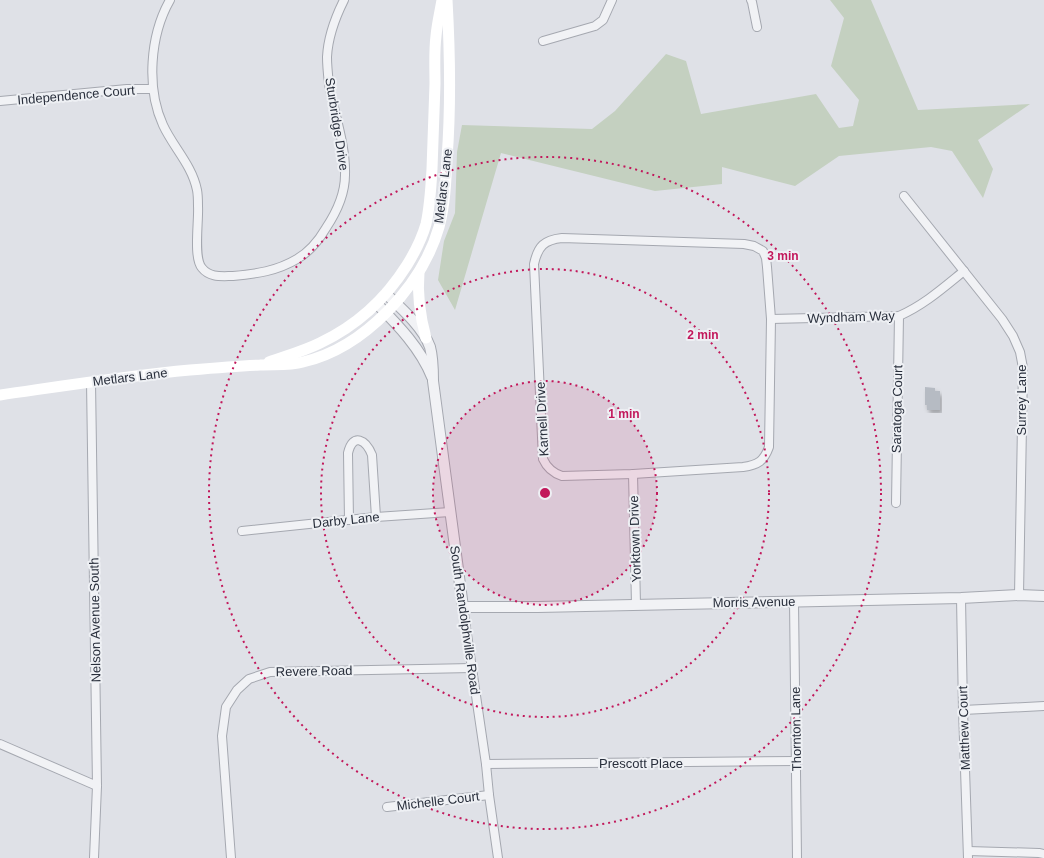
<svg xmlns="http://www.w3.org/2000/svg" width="1044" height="858" viewBox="0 0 1044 858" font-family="Helvetica,sans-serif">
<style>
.green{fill:#c4d0c0}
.building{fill:#b6bbc3;filter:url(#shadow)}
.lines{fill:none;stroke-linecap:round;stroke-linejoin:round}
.minor-casing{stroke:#a5a8b0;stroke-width:10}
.tertiary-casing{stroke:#a5a8b0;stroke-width:12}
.minor{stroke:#f1f2f5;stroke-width:8}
.tertiary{stroke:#f1f2f5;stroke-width:10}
.secondary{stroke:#fff;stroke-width:11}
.ring{fill:none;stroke:#c2185b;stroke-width:2;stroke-dasharray:2 4}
.labels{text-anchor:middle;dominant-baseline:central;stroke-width:4;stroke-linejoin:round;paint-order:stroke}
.street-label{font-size:13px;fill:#292f3c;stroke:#eef0f4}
.centre{fill:#c2185b;stroke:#eef0f4;stroke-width:2}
.ring-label{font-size:12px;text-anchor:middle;font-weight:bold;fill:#c2185b;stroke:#eef0f4;stroke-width:4;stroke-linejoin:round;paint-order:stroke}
</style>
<defs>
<filter id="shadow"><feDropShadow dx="2.5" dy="4" stdDeviation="2" flood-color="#0004"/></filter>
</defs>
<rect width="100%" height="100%" fill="#dfe1e7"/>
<polygon class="green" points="830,0 871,0 918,110 1030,104 978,140 993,169 983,198 952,151 931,147 839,156 795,186 722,167 722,184 655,191 501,153 455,310 438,280 444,241 455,213 457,152 462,125 592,129 615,111 666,54 686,61 701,114 816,94 839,128 853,126 859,100 831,66 844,18"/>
<polygon class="building" points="925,387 935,388 935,391 940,391 940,410 927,410 927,405 925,405"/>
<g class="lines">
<defs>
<g id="minor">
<path d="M170,0C150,35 146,88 163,125C173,147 192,165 197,190C198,195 198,201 198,206C199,221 193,258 202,268C210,278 222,276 233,276C256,274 277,271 297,259C309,252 319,240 326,228C336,213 345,194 345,175C346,144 334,114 329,84C328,75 327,66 327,57C328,37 335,18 344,0"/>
<polyline points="751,0 752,2 757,27"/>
<polyline points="543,41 595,26 603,20 612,0"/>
<polyline points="0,101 127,89 153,89"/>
<polyline points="904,196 1002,319 1013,336 1020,352 1023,368 1019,595"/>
<path d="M562,238L744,244L754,246L763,251L766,258L767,267L771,319L769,447C764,461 758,465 743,467L633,474L562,476C553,473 547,468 543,459L534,264C538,246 544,240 562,238Z"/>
<path d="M771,319L899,316C924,305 943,288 964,271"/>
<polyline points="91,382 97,786 94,858"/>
<polyline points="633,474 636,604"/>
<polyline points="896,503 899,316"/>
<path d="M349,520L348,453C353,432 366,440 372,455L376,517"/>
<polyline points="242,531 376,517 450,512"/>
<polyline points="961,598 963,710 968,858"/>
<polyline points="794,601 797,858"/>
<polyline points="463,607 486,764 489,795 498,858"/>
<polyline points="963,710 1044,706"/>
<polyline points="0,744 97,786"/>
<polyline points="486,764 796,761"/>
<polyline points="387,807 489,795"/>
<polyline points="968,851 1039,853 1044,854"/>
<polyline points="231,858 222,736 226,707 237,690 249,679 270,672 472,668"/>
</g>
<g id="tertiary">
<path d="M386,294C401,308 423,327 430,347C433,358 433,370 433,381L463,607H538L961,598L1019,595L1044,596"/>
<path d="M377,304C398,325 421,349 432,377"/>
</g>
</defs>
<use href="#minor" class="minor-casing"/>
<use href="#tertiary" class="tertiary-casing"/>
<use href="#minor" class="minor"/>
<use href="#tertiary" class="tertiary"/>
<g class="secondary">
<path d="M419,272C417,295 420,316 426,338"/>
<path d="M269,362C286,356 304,351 320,343C358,325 385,300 407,265C415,252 422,238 426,224C430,206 431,187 432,169C433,141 434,113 435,84C435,68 434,52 436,36C437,24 440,12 442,0"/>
<path d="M0,395C63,386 126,376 190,370C213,368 236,366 260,365C274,364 289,366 303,362C364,348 422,286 439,227C445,205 446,181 447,158C451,106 450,53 447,0"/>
</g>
</g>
<circle cx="545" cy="493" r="112" fill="#c2185b" fill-opacity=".12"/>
<g class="ring">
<circle cx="545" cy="493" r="112"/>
<circle cx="545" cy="493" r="224"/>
<circle cx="545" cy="493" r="336"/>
</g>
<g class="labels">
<g class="street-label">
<text transform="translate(76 95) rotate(-5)">Independence Court</text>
<text transform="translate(337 124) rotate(81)">Sturbridge Drive</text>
<text transform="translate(443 186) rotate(-83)">Metlars Lane</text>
<text transform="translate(851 317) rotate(-2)">Wyndham Way</text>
<text transform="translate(130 377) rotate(-7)">Metlars Lane</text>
<text transform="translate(1021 400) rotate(-90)">Surrey Lane</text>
<text transform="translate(897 409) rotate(-89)">Saratoga Court</text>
<text transform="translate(542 419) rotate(-93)">Karnell Drive</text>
<text transform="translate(346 520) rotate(-6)">Darby Lane</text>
<text transform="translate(635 539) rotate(-92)">Yorktown Drive</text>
<text transform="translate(754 602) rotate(-1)">Morris Avenue</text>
<text transform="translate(95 620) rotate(-91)">Nelson Avenue South</text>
<text transform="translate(465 620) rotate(82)">South Randolphville Road</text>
<text transform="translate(314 671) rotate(-1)">Revere Road</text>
<text transform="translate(964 728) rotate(-92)">Matthew Court</text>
<text transform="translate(796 729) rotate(-91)">Thornton Lane</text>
<text x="641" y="763">Prescott Place</text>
<text transform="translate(438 801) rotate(-7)">Michelle Court</text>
</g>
</g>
<circle cx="545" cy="493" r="6" class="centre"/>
<g class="ring-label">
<text x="783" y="260">3 min</text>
<text x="703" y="339">2 min</text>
<text x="624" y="418">1 min</text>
</g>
</svg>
